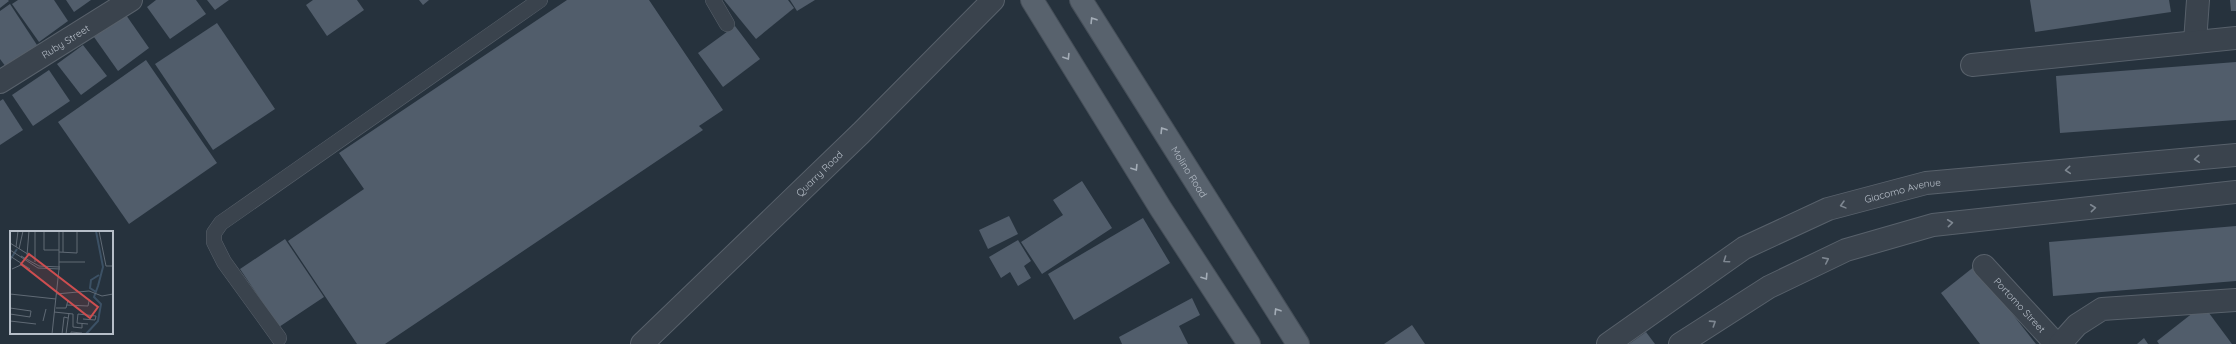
<svg xmlns="http://www.w3.org/2000/svg" width="2236" height="344" viewBox="0 0 2236 344" font-family="Quicksand,sans-serif">
<style>
.building{fill:#515d6b}
.lines{fill:none;stroke-linecap:round;stroke-linejoin:round}
.service-casing{stroke:#58616b;stroke-width:16}
.minor-casing{stroke:#58616b;stroke-width:24}
.primary-casing{stroke:#464f59;stroke-width:24}
.service{stroke:#3a434d;stroke-width:15}
.minor{stroke:#3a434d;stroke-width:22}
.primary{stroke:#58626d;stroke-width:22}
.oneway{stroke:#a3acb6}
.oneway2{stroke:#7e8791}
.labels{text-anchor:middle;dominant-baseline:central;stroke-width:3;stroke-linejoin:round;paint-order:stroke}
.street-label{font-size:10px;fill:#b6bec8;stroke:#1f2832}
.inset-river{fill:none;stroke:#3c5165;stroke-width:2}
.inset-road{fill:none;stroke:#606a75;stroke-width:1}
.view{fill:#ce4e50;fill-opacity:0.15;stroke:#ce4e50;stroke-width:2}
.inset-edge{fill:none;stroke:#b6bec8;stroke-width:2}
</style>
<rect width="100%" height="100%" fill="#26323d"/>
<g class="building">
<polygon points="0,0 8,0 9,1 0,8"/>
<polygon points="18,0 54,0 68,21 39,42 12,4"/>
<polygon points="66,0 91,0 74,12"/>
<polygon points="156,0 196,0 206,14 170,39 147,7"/>
<polygon points="207,0 229,0 215,10"/>
<polygon points="313,0 357,0 364,10 327,36 306,5"/>
<polygon points="419,0 429,0 423,5"/>
<polygon points="567,0 649,0 723,110 699,126 703,130 385,344 357,344 288,241 364,189 339,153"/>
<polygon points="724,0 788,0 794,8 756,39"/>
<polygon points="790,0 815,0 797,11"/>
<polygon points="2030,0 2169,0 2171,12 2035,32"/>
<polygon points="2230,0 2236,0 2236,11 2231,11"/>
<polygon points="10,4 37,45 6,67 0,59 0,11"/>
<polygon points="126,15 149,48 118,71 94,37"/>
<polygon points="217,23 275,109 213,150 155,64"/>
<polygon points="735,26 760,59 723,87 698,53"/>
<polygon points="83,45 107,76 81,95 57,64"/>
<polygon points="146,60 217,163 129,224 58,122"/>
<polygon points="2236,62 2236,120 2060,133 2056,76"/>
<polygon points="49,70 70,101 33,126 12,95"/>
<polygon points="3,99 23,130 0,145 0,101"/>
<polygon points="1082,181 1112,228 1042,274 1021,242 1063,215 1053,200"/>
<polygon points="1009,216 1018,234 988,249 979,230"/>
<polygon points="1143,218 1170,263 1074,320 1048,274"/>
<polygon points="2236,226 2236,281 2053,296 2049,242"/>
<polygon points="285,239 324,297 279,327 240,269"/>
<polygon points="1018,240 1031,261 1024,266 1031,278 1018,286 1010,272 1001,278 989,257"/>
<polygon points="1975,266 2036,344 1980,344 1941,293"/>
<polygon points="1192,298 1200,315 1179,326 1188,344 1122,344 1119,337"/>
<polygon points="2203,305 2232,344 2159,344 2157,341"/>
<polygon points="1412,325 1425,344 1384,344"/>
<polygon points="1646,332 1655,344 1629,344"/>
<polygon points="2144,338 2148,344 2137,344"/>
</g>
<g class="lines">
<defs>
<g id="service">
<polyline points="713,0 727,24"/>
<polyline points="279,338 224,262 214,242 214,233 221,223 540,0"/>
</g>
<g id="minor">
<polyline points="2195,42 2198,0"/>
<polyline points="1972,65 2236,38"/>
<path id="s1" d="M0,82L131,0"/>
<path id="s2" d="M1984,266L2056,344"/>
<path id="s3" d="M642,344L861,133L993,0"/>
<path id="s4" d="M1608,344L1744,248L1828,209L1926,183L2236,155"/>
<polyline points="1680,344 1769,287 1846,250 1933,225 2236,192"/>
<polyline points="2060,344 2077,325 2102,309 2236,300"/>
</g>
<g id="primary">
<polyline points="1032,0 1161,209 1249,344"/>
<path id="s5" d="M1081,0L1298,344"/>
</g>
</defs>
<use href="#service" class="service-casing"/>
<use href="#minor" class="minor-casing"/>
<use href="#primary" class="primary-casing"/>
<use href="#service" class="service"/>
<use href="#minor" class="minor"/>
<use href="#primary" class="primary"/>
</g>
<defs><path id="oneway-chevron" d="M-2-3.5L2.5 0L-2 3.5" fill="none" stroke-width="1.6" stroke-linecap="round" stroke-linejoin="round"/></defs>
<g class="oneway">
<use href="#oneway-chevron" transform="translate(1093 20) rotate(-122)"/>
<use href="#oneway-chevron" transform="translate(1067 57) rotate(58)"/>
<use href="#oneway-chevron" transform="translate(1163 130) rotate(-122)"/>
<use href="#oneway-chevron" transform="translate(1135 168) rotate(58)"/>
<use href="#oneway-chevron" transform="translate(1205 277) rotate(57)"/>
<use href="#oneway-chevron" transform="translate(1277 311) rotate(-122)"/>
</g>
<g class="oneway2">
<use href="#oneway-chevron" transform="translate(2197 159) rotate(175)"/>
<use href="#oneway-chevron" transform="translate(2068 170) rotate(175)"/>
<use href="#oneway-chevron" transform="translate(1843 205) rotate(165)"/>
<use href="#oneway-chevron" transform="translate(2093 208) rotate(-6)"/>
<use href="#oneway-chevron" transform="translate(1950 223) rotate(-6)"/>
<use href="#oneway-chevron" transform="translate(1726 260) rotate(145)"/>
<use href="#oneway-chevron" transform="translate(1826 260) rotate(-26)"/>
<use href="#oneway-chevron" transform="translate(1713 323) rotate(-33)"/>
</g>
<g class="labels">
<g class="street-label">
<text stroke="none"><textPath href="#s1" startOffset="77">Ruby Street</textPath></text>
<text stroke="none"><textPath href="#s5" startOffset="203">Molino Road</textPath></text>
<text stroke="none"><textPath href="#s3" startOffset="246">Quarry Road</textPath></text>
<text stroke="none"><textPath href="#s4" startOffset="336">Giacomo Avenue</textPath></text>
<text stroke="none"><textPath href="#s2" startOffset="53">Portomo Street</textPath></text>
</g>
</g>
<g transform="translate(10 231)">
<rect width="103" height="103" fill="#26323d"/>
<path class="inset-river" d="M86,0L93,36L88,55M0,29L7,18M86,61L80,57L81,49L89,44M76,103L88,90L91,73L84,66L88,55"/>
<path class="inset-road" d="M25,0V31M34,0V19H49M89,0L96,35H103M0,12L24,27M6,16L8,0M9,18L13,0M0,19L28,37L50,38M49,21L67,22V0M53,21V0M17,24L19,0M0,25L20,38M11,25L29,35L50,36M49,31H75M2,38L13,33M0,63L46,68M46,63L79,60L92,65L103,63M57,74L78,75L79,70M0,77L21,80L20,86L0,83M46,77H56L58,69M44,81L63,83V96L72,97V93M73,88L85,89L86,85L68,83L67,92L78,93M0,90L26,93M33,90L36,78M42,103L49,38V0M52,103L54,86L58,87M56,103L59,82M61,103V101L72,102"/>
<path class="view" d="M19,23L88,76L80,87L11,33Z"/>
<rect width="103" height="103" class="inset-edge"/>
</g>
</svg>
